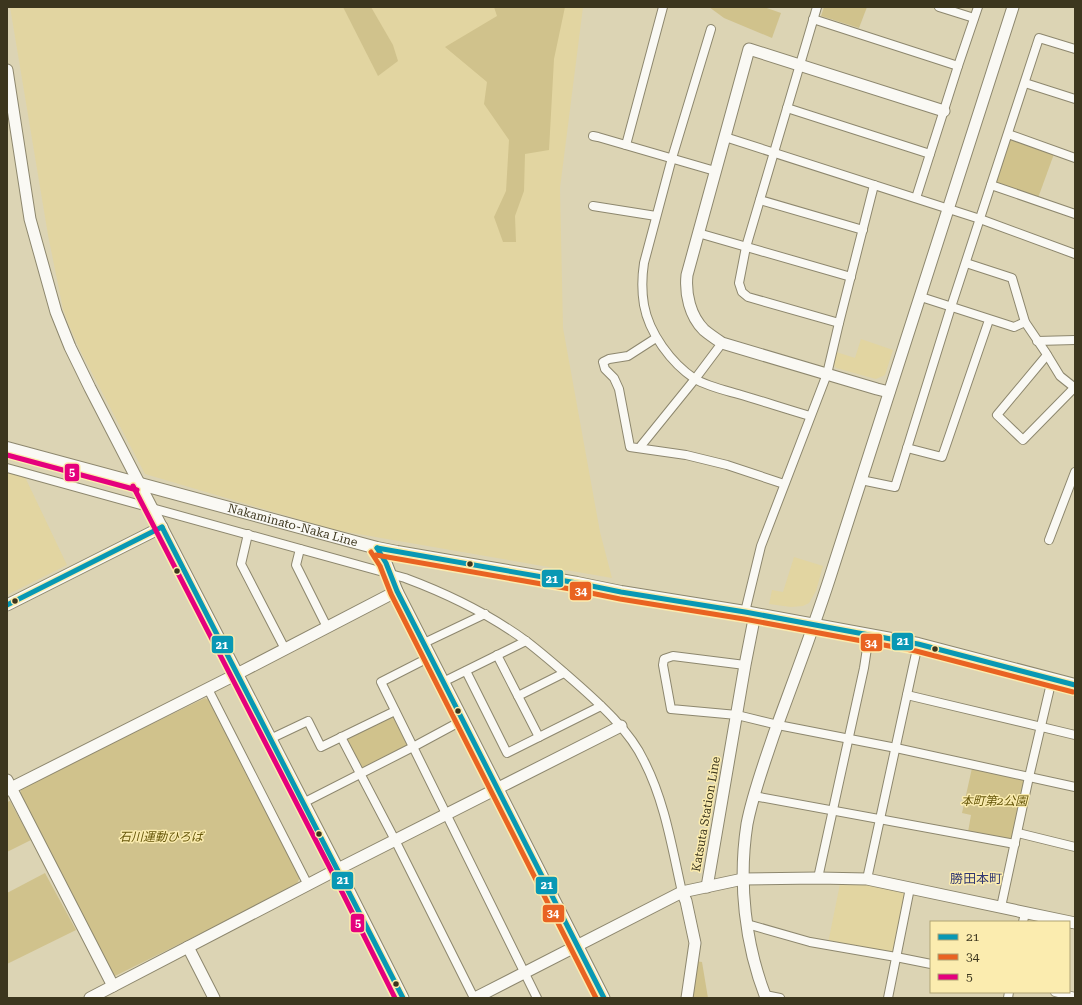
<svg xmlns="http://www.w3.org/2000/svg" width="1082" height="1005" viewBox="0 0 1082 1005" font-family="'Roboto Serif','Noto Sans JP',serif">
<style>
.built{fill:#e2d5a1}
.green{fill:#d0c28c}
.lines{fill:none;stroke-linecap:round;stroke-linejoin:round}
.street-casing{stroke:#8d876e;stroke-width:10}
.secondary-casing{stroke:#8d876e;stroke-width:13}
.primary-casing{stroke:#8d876e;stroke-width:14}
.street{stroke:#faf9f4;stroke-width:8}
.secondary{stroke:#faf9f4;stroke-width:11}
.primary{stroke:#faf9f4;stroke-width:12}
.bus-1-casing{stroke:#fbecaf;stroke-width:8}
.bus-2-casing{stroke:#fbecaf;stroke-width:8}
.bus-3-casing{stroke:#fbecaf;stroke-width:8}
.bus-1{stroke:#0998b4;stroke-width:5}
.bus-2{stroke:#e96322;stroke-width:5}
.bus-3{stroke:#e5007d;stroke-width:5}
.bus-dot{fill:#3c361e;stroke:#fbecaf;stroke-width:1.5}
.labels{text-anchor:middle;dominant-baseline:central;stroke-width:3;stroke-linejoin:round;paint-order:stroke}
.street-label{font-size:12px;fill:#3c361e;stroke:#fbecaf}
.park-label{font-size:12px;font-style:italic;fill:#655508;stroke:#fbecaf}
.neighbourhood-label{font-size:13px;fill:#323873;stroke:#fbecaf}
.line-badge{stroke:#fbecaf;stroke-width:1.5}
.badge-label{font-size:11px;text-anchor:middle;font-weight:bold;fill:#fff}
</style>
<rect width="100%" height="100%" fill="#dcd4b4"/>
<g class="built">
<polygon points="10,7 583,7 560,188 563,328 600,532 612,578 335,530 145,474 81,352 68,323 63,309 48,235"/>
<polygon points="861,339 893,350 885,375 876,379 836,368 833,364 836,352 855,358"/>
<polygon points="7,472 25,477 67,565 7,595"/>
<polygon points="794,557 823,566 816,591 809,603 803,606 791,607 769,604 772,590 783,592"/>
<polygon points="865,882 905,890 907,893 896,950 893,953 828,943 840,884"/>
</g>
<g class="green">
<polygon points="343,7 371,7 393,45 398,61 378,76"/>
<polygon points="494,7 565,7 554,59 549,150 525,154 524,191 515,216 516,242 503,242 494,217 506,191 509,140 484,104 487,82 445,47 497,16"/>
<polygon points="709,7 764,7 781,13 772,38 724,18"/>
<polygon points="824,7 867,7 859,28 821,16"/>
<polygon points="1013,139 1054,154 1038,198 996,183 1009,140"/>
<polygon points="205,698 209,700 300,877 296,886 113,977 20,796 21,788"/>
<polygon points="395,711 413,747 360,774 341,737"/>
<polygon points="972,768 1024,780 1025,783 1013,837 1008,841 968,832 971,815 962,813"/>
<polygon points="10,801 31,840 7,852 7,802"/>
<polygon points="45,873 76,930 7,964 7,893"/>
<polygon points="695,961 702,962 708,998 691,998"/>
</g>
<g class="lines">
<defs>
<g id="street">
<polyline points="817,7 746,247 739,283 742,292 748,297 839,323"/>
<polyline points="939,7 974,18"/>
<polyline points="813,19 958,66"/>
<path d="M711,29L672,158L644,263C642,276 642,293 644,305C649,333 671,363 695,379C707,386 724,390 738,394C762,401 786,409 810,416"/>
<polyline points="1025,83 1075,99"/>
<polyline points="787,108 930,154"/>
<polyline points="1008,134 1075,158"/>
<polyline points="593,136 598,137 715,171"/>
<polyline points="725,137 980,219 1075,254"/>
<polyline points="626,145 663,7"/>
<polyline points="991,185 1075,214"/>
<polyline points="916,198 958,66 978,7"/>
<polyline points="760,200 863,230"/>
<polyline points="593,206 656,216"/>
<polyline points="698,233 851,277"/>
<polyline points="966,263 1012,278 1025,322 1046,353 1060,376 1075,388"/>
<polyline points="921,297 1014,327 1025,322"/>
<polyline points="656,338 628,356 609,359 603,362 605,369 614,378 619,389 630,447 686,455 727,465 784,484"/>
<polyline points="1037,341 1075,340"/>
<polyline points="1047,355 997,415 1023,440 1074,388"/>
<polyline points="640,447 695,379 722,343"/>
<polyline points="907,448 942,457 989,320"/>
<path d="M7,468L405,578C448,594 489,614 526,641C543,654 559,668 575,682C600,704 630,731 644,761C665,802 672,848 682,892"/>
<polyline points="861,480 895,487 951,307 1039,38 1075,49"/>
<polyline points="248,534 241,564 285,649"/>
<polyline points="1049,540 1075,472"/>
<polyline points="300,549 296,565 327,627"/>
<polyline points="745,612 761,546 827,374 839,323 874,185"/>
<polyline points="424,643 485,614"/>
<polyline points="497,655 539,737"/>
<polyline points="430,657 381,682 537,998"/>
<polyline points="745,665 673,656 664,659 663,665 671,709 737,715 778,725 896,748 1075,787"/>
<polyline points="466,671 507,753 601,706"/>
<polyline points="443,682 526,641"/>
<polyline points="208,689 308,885"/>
<polyline points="907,695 1075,735"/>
<polyline points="518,696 564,673"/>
<polyline points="341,737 395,840 474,998"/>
<polyline points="270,739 308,721 321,747 395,711"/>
<polyline points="754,796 1015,844"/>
<polyline points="303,803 413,747 463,720"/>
<polyline points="1018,833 1075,847"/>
<polyline points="818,878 864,668 869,635"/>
<polyline points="867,879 918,644"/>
<polyline points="1001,907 1029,777 1052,679"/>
<polyline points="1023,922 1025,913"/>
<polyline points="747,924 810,942 896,957 931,964"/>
<polyline points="1055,992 1075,997"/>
<polyline points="765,995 780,998"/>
<polyline points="888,998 910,888"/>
<polyline points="1008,998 1009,992"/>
</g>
<g id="secondary">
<polyline points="7,70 30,219 56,312 70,347 90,388 338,869 403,998"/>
<path d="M889,392L877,389L722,343C716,339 710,335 704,330C690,316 685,294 687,275L749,49L944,111"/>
<polyline points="377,548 386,563 397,591 463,720 604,998"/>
<polyline points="7,605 162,527"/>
<polyline points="7,780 113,986"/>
<polyline points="7,790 237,674 397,591"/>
<polyline points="707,887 745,665 755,614"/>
<polyline points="682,892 686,901 695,943 687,998"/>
<polyline points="188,947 214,998"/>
<polyline points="90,998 338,869 621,726"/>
<polyline points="475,998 682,892 743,879 818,878 867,879 1075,923"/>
<path d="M766,998C745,944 738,882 747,824C753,793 764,764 774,734C793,682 813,630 830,577C891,387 952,197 1013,7"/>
</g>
<g id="primary">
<path id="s1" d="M7,448L377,548L397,552L577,583L621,592L745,612L891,639L918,644L1075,685"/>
</g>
</defs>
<use href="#street" class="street-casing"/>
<use href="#secondary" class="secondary-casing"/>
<use href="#primary" class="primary-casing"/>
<use href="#street" class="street"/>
<use href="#secondary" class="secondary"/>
<use href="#primary" class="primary"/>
<defs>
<g id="bus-1">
<polyline points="162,527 403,998"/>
<polyline points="377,548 577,583 621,592 745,612 918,644 1075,685"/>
<polyline points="377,548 386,563 397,591 604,998"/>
<polyline points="7,605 162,527"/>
</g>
<g id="bus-2">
<polyline points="371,552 380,566 391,594 596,998"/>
<polyline points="376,555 576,590 620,599 744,619 916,651 1073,692"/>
</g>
<g id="bus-3">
<polyline points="7,455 137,490"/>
<polyline points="133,486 332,872 395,998"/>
</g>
</defs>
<use href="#bus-1" class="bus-1-casing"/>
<use href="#bus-2" class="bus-2-casing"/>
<use href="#bus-3" class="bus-3-casing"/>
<use href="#bus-1" class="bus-1"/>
<use href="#bus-2" class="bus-2"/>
<use href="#bus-3" class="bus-3"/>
</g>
<g class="bus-dot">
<circle cx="470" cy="564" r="3.5"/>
<circle cx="177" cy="571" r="3.5"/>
<circle cx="15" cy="601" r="3.5"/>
<circle cx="935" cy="649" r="3.5"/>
<circle cx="458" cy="711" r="3.5"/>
<circle cx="319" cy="834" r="3.5"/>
<circle cx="396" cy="984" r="3.5"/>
</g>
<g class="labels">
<g class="street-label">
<text stroke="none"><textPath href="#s1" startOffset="296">Nakaminato-Naka Line</textPath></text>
<text transform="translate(706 814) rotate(-80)">Katsuta Station Line</text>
</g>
<g class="park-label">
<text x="994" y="801">本町第2公園</text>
<text x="161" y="837">石川運動ひろば</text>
</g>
<g class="neighbourhood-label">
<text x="976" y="878">勝田本町</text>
</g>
</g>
<g class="line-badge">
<rect x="64" y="463" width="16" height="19" rx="4" fill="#e5007d"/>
<rect x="541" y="569" width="23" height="19" rx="4" fill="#0998b4"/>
<rect x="569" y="581" width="23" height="20" rx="4" fill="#e96322"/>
<rect x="891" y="632" width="23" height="19" rx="4" fill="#0998b4"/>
<rect x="860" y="633" width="23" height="19" rx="4" fill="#e96322"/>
<rect x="211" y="635" width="23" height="19" rx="4" fill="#0998b4"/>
<rect x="331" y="871" width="23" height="19" rx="4" fill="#0998b4"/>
<rect x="535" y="876" width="23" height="19" rx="4" fill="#0998b4"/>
<rect x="542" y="904" width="23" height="19" rx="4" fill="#e96322"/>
<rect x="350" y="913" width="15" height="20" rx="4" fill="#e5007d"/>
</g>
<g class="badge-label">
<text x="72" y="476">5</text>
<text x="552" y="583">21</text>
<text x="581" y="595">34</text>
<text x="903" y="645">21</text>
<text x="871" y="647">34</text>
<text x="222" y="649">21</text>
<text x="343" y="884">21</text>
<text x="547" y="889">21</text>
<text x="553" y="917">34</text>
<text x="358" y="927">5</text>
</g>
<rect width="1082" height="1005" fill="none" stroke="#3c361e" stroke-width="16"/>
<rect x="930" y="921" width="140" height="72" fill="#fbecaf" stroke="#afa375"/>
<rect x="938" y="934" width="20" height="6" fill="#0998b4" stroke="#afa375"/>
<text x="966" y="941" font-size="12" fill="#3c361e">21</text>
<rect x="938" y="954" width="20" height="6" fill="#e96322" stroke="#afa375"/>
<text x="966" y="961" font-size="12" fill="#3c361e">34</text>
<rect x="938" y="974" width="20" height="6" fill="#e5007d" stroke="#afa375"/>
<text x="966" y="981" font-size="12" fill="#3c361e">5</text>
</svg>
